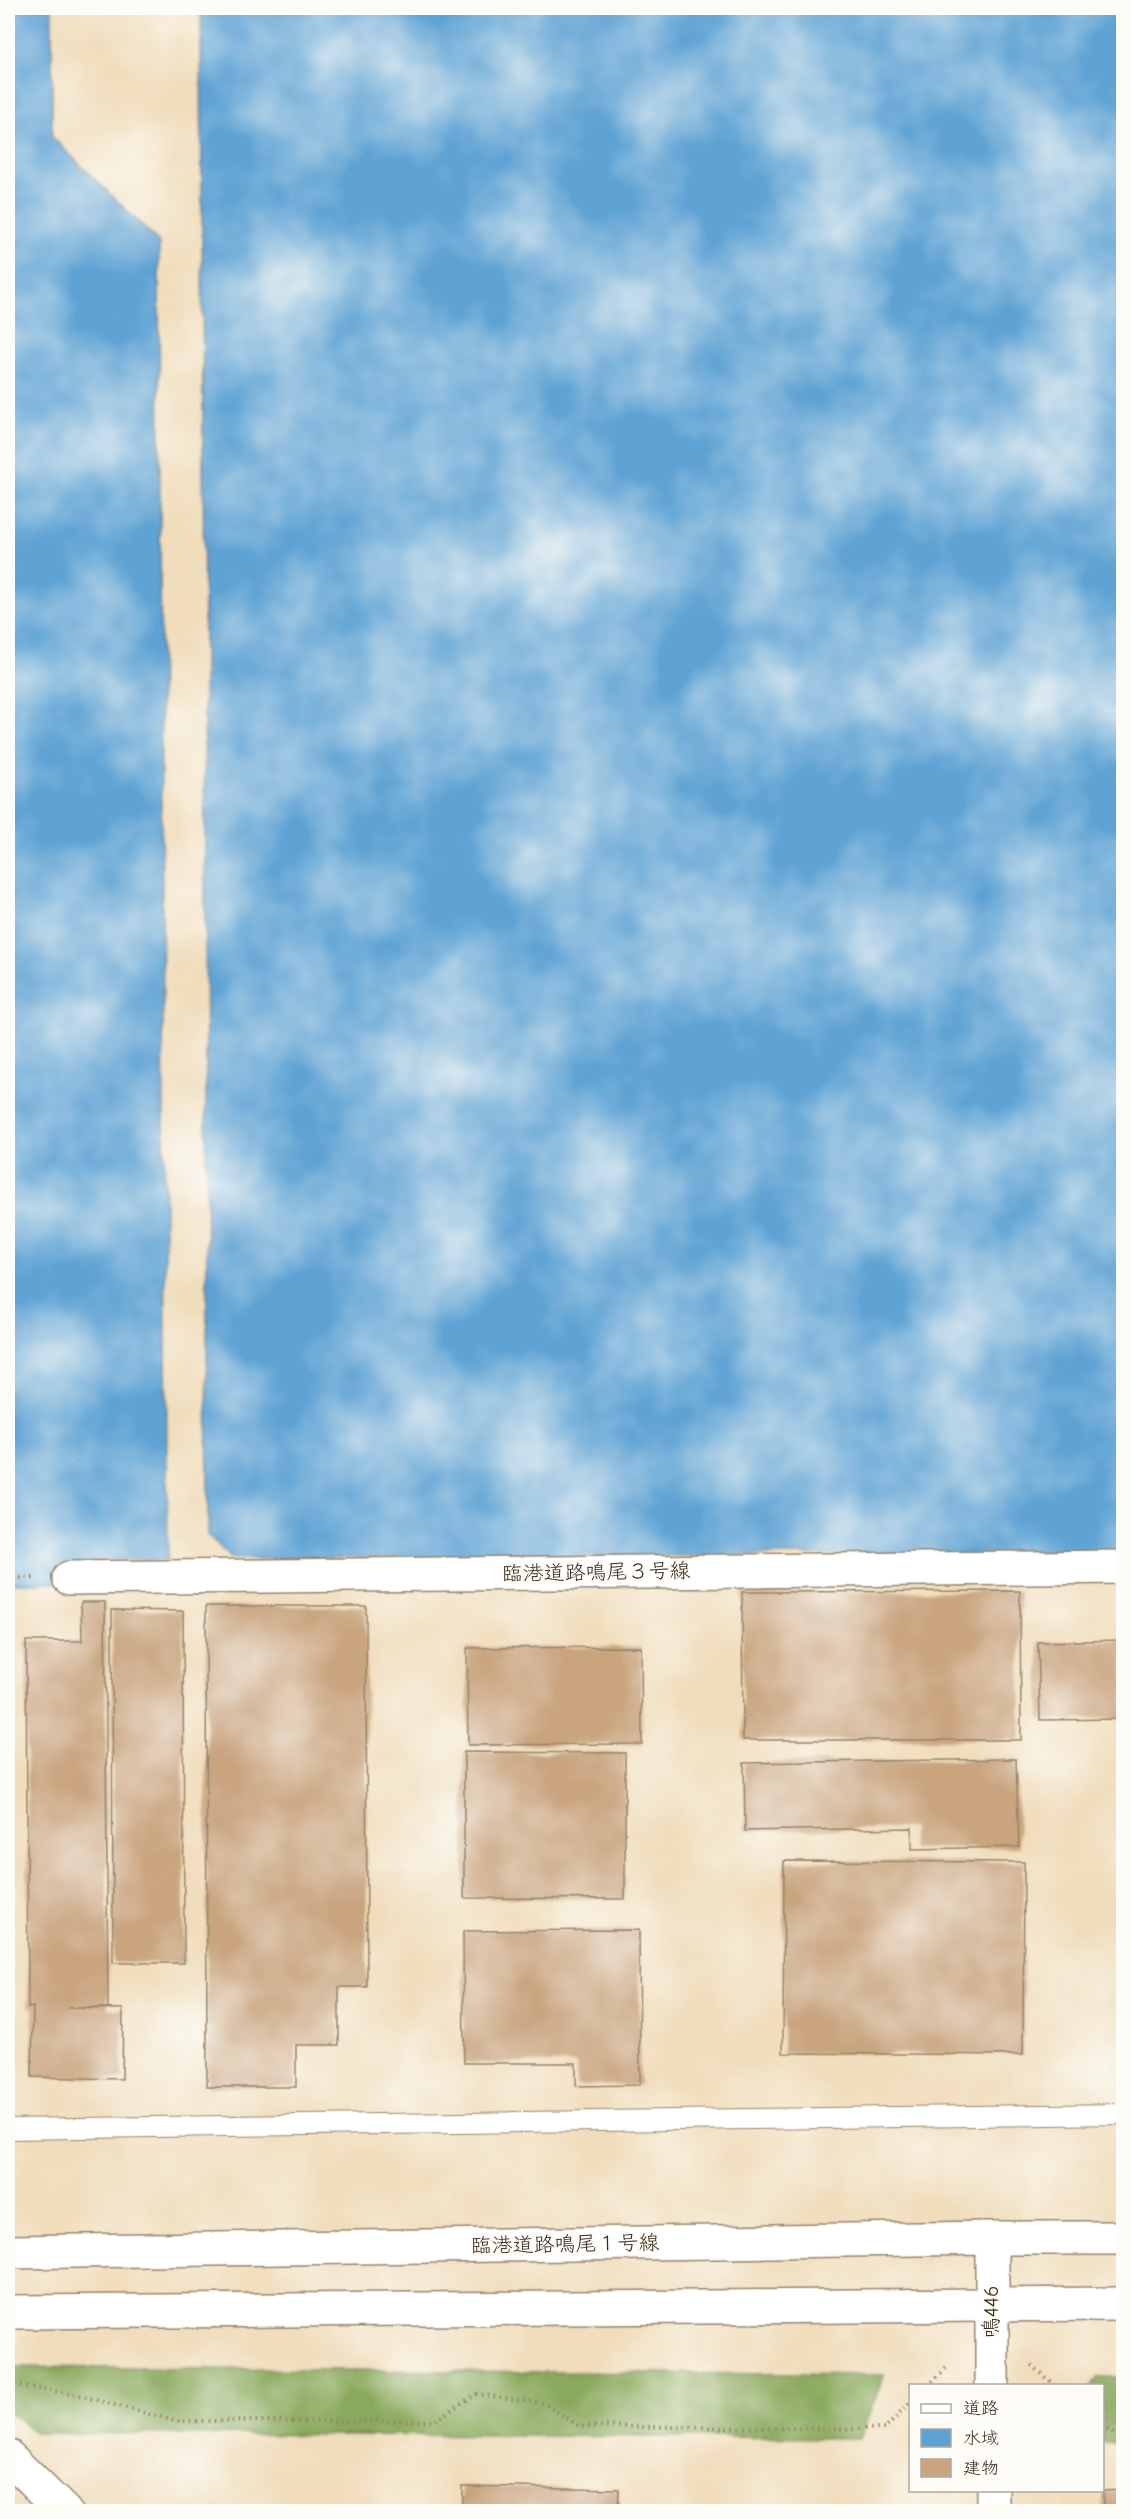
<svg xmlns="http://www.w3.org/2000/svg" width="1131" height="2519" viewBox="0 0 1131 2519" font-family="'Comic Neue','Klee One',sans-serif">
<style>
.forest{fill:#89a95c;stroke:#626a3d;stroke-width:1.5}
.water{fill:#5fa3d4;stroke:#4d6679;stroke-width:1.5}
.building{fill:#c9a47f}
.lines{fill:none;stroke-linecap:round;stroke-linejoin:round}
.lane-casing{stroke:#96846c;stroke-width:22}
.street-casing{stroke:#96846c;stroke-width:36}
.secondary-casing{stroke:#96846c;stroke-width:36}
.highway-casing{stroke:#96846c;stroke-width:36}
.path{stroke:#96846c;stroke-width:4;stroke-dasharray:1.5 4.5;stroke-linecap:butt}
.lane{stroke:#fff;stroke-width:20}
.street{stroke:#fff;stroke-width:33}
.secondary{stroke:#fff;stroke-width:33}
.highway{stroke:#fff;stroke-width:33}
.labels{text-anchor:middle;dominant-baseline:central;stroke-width:4.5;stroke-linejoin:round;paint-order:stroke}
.street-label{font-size:21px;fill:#3b2a1e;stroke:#fdfcf7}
</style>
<rect width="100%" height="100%" fill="#fdfcf7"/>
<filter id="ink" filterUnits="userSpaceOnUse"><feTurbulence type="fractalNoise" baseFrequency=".0167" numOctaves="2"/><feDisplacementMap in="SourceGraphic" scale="12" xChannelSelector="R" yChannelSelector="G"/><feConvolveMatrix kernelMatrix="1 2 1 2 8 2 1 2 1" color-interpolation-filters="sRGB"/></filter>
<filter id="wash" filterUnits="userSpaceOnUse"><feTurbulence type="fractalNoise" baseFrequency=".008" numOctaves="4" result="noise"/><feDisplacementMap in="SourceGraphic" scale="24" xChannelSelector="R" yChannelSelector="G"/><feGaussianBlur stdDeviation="1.35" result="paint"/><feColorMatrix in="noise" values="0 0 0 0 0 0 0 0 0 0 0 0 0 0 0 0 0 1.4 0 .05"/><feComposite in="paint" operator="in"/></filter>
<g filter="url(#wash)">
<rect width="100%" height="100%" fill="#f0ddbb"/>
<g class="forest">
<polygon points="8,2367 884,2375 860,2438 36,2433 8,2412"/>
<polygon points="1098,2377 1123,2377 1123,2442 1103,2442 1102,2386 1092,2385"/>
</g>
<g class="water">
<polygon points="8,8 52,8 52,137 159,242 161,792 168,1560 98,1560 97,1583 8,1583"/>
<polygon points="201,8 1123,8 1123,1553 232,1559 208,1535"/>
</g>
<g id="blocks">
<g class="building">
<polygon points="1020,1591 1021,1740 743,1740 742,1592"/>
<polygon points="81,1602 105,1602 108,2008 68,2008 123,2009 122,2079 32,2077 33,2007 28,2008 26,1641 82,1641"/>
<rect x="8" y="1604" width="2" height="72"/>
<polygon points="206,1606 366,1606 367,1987 339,1987 339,2045 296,2045 296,2087 207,2087"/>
<polygon points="112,1610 183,1611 184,1963 113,1963"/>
<polygon points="1124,1640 1124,1719 1040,1720 1038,1642"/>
<polygon points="641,1647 642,1744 468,1745 467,1648"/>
<polygon points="464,1752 625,1753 625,1899 464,1898"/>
<polygon points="1016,1759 1019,1847 912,1849 912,1828 745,1831 744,1763"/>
<polygon points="784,1861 1024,1862 1023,2055 783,2053"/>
<polygon points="639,1930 640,2085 576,2086 576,2063 464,2063 463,1931"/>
<polygon points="462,2486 619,2489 618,2512 462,2512"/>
<polygon points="1124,2490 1124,2512 1103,2512 1103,2491"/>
</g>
</g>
</g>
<g filter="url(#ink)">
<use href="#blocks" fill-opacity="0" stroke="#96846c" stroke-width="1.5"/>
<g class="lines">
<defs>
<polyline id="lane" points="8,2129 1124,2114"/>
<polyline id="street" points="69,1578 1124,1567"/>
<g id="secondary">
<polyline points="8,2252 992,2238 1124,2238"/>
<polyline points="8,2312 1124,2304"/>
<polyline points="992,2386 992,2238"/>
<polyline points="993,2490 993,2512"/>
</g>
<polyline id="highway" points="8,2456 65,2512"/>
</defs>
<use href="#lane" class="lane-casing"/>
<use href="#street" class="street-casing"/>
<use href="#secondary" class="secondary-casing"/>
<use href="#highway" class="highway-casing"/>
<g class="path">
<polyline points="8,1578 34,1578"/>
<polyline points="1031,2365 1055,2386"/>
<polyline points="8,2384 74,2394 175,2421 434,2421 476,2394 544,2403 579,2426 885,2429 910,2403"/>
<polyline points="928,2386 946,2368"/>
<polyline points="1102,2426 1115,2435 1124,2435"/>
</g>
<use href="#lane" class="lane"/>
<use href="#street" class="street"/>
<use href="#secondary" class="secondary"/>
<use href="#highway" class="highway"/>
</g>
</g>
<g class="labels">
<g class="street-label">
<text transform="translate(596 1572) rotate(-1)">臨港道路鳴尾３号線</text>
<text transform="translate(565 2244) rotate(-1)">臨港道路鳴尾１号線</text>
<text transform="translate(991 2312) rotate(-90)">鳴446</text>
</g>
</g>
<rect width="1131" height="2519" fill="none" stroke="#fdfcf7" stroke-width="30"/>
<rect x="909" y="2384" width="195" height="108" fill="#fdfcf7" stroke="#afa8a0" stroke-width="1.5"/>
<rect x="921" y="2404" width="30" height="9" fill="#ffffff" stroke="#afa8a0" stroke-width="1.5"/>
<text x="963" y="2414" font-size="18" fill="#3b2a1e">道路</text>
<rect x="921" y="2429" width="30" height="18" fill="#5fa3d4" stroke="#afa8a0" stroke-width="1.5"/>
<text x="963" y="2444" font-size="18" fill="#3b2a1e">水域</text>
<rect x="921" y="2459" width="30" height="18" fill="#c9a47f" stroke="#afa8a0" stroke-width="1.5"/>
<text x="963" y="2474" font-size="18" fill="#3b2a1e">建物</text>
</svg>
